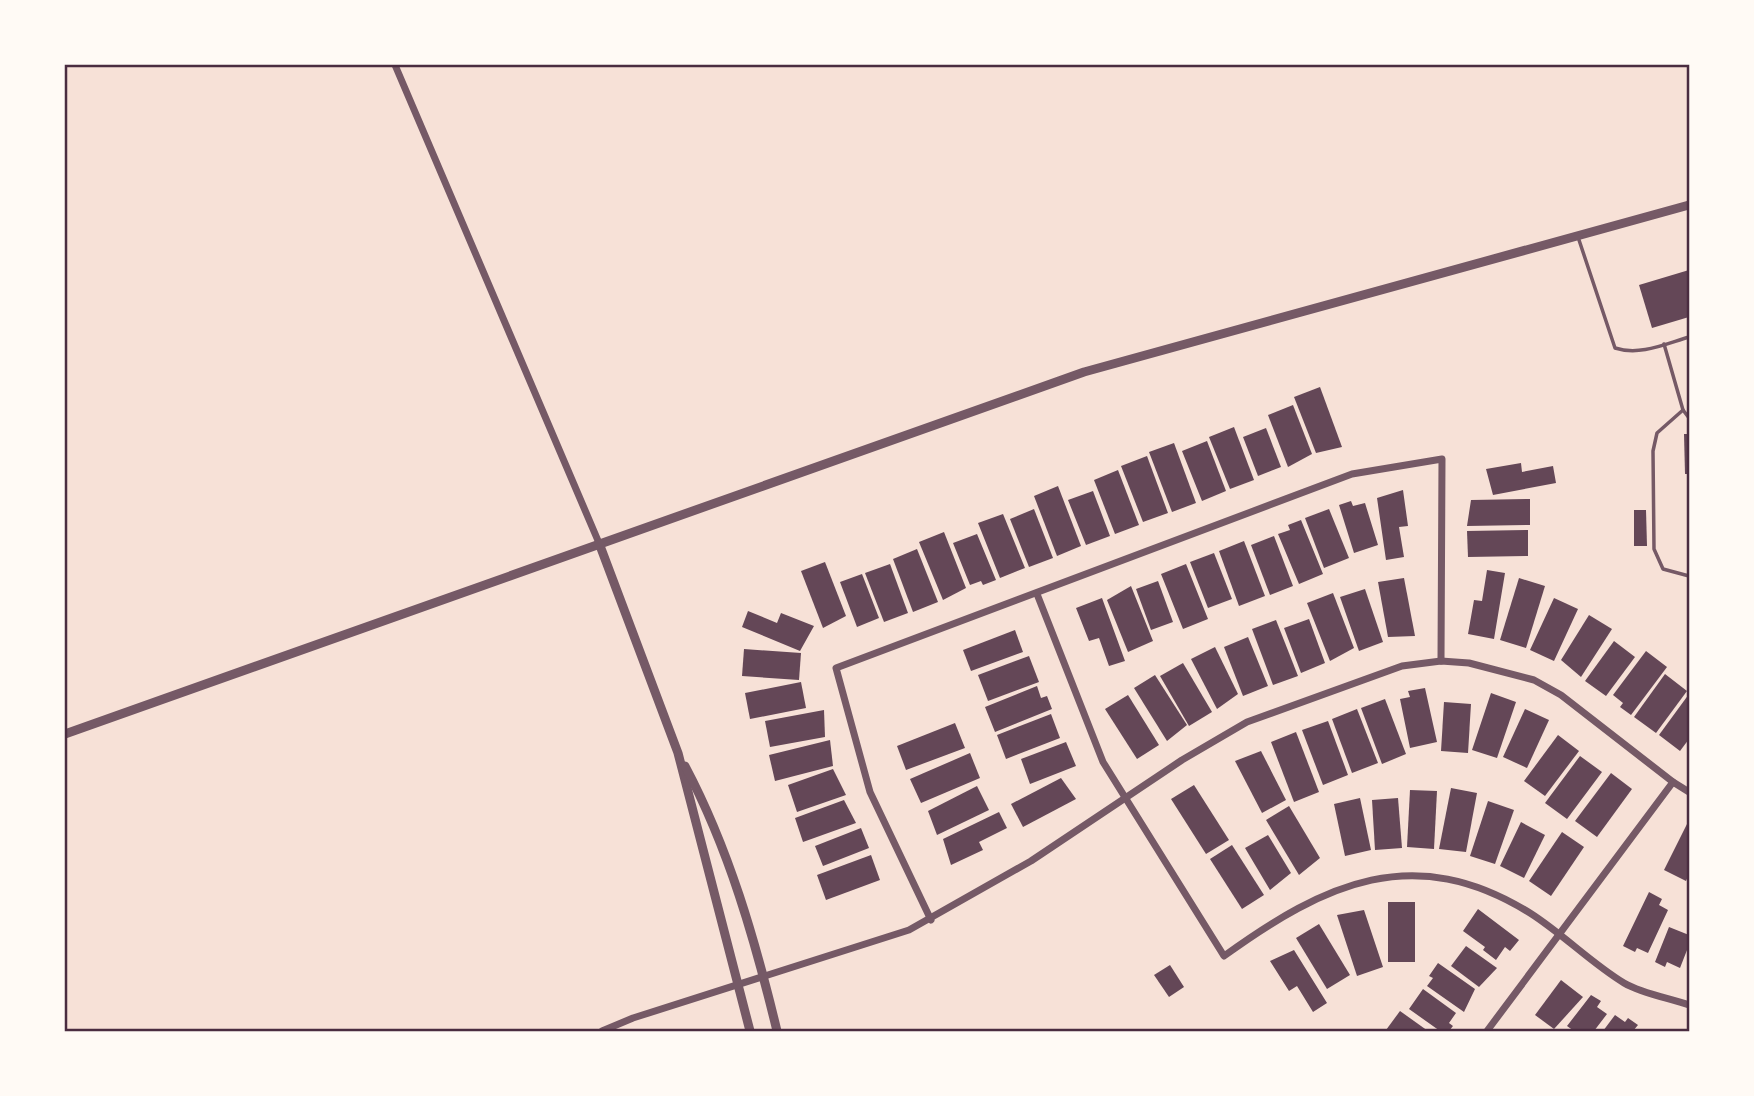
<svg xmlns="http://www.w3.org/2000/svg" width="1754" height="1096" viewBox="0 0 1754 1096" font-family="'IBM Plex Serif',serif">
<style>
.building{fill:#644757}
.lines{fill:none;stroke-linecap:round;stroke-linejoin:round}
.service{stroke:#755966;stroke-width:3.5}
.minor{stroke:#755966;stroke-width:7}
.tertiary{stroke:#755966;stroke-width:9}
.neatline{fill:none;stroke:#4a2c40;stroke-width:2.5}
</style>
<rect width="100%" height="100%" fill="#f7e1d7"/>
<g class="building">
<polygon points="1689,270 1689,317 1652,328 1639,285"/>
<polygon points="1320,387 1342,447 1316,453 1294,397"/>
<polygon points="1293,405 1312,454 1288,467 1268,415"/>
<polygon points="1234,427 1254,480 1230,489 1209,437"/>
<polygon points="1266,428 1281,467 1258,476 1243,437"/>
<polygon points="1684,434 1689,434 1689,474 1685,474"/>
<polygon points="1207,441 1226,491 1202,501 1182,451"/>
<polygon points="1174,443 1196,503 1172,512 1149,452"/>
<polygon points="1147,456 1168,513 1143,522 1121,466"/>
<polygon points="1521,463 1522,472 1553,466 1556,483 1493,495 1486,469"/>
<polygon points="1118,470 1139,525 1115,534 1094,480"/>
<polygon points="1058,486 1081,546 1057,556 1034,496"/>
<polygon points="1403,490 1408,526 1399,527 1404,557 1386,560 1377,498"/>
<polygon points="1093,491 1110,536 1086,545 1068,500"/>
<polygon points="1530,499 1530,525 1467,526 1471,500"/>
<polygon points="1351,501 1353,506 1365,503 1378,545 1354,553 1339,505"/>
<polygon points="1034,509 1053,558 1029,567 1010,519"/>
<polygon points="1329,509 1349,558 1324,568 1305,518"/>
<polygon points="1634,510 1646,510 1647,546 1634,546"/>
<polygon points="1003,514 1025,568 1000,578 978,523"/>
<polygon points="1301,520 1323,574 1299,584 1278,534 1290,530 1288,525"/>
<polygon points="1528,530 1528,556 1468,557 1467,531"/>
<polygon points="944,532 966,588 943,600 919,542"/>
<polygon points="977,534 996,580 983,585 981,581 970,585 953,543"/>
<polygon points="1274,536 1293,586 1270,595 1251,545"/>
<polygon points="1244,541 1265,596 1239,606 1219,551"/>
<polygon points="917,549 938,602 913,612 893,559"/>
<polygon points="1214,553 1232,599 1208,608 1190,562"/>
<polygon points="825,562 846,616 823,628 801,571"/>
<polygon points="890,564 908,613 884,622 865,573"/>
<polygon points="1186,564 1208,619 1183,629 1161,574"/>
<polygon points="1487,570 1505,573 1494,639 1468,634 1474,600 1482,601"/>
<polygon points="862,574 879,618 857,627 840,582"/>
<polygon points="1404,578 1415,636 1388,637 1378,582"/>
<polygon points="1519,578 1545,586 1526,648 1500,640"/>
<polygon points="1158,581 1173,622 1151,630 1136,589"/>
<polygon points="1131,586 1153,641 1128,652 1107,600"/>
<polygon points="1365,589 1383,642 1359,651 1340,597"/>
<polygon points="1333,593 1354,648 1330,661 1307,603"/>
<polygon points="1102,598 1125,661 1109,666 1099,638 1089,641 1076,608"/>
<polygon points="1554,598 1578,609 1554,661 1530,650"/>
<polygon points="748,611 777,623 781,613 814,626 800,651 742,627"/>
<polygon points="1589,615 1612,629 1581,677 1561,660"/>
<polygon points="1309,619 1325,663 1301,673 1284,628"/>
<polygon points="1276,620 1298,676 1273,685 1252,629"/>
<polygon points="1015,630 1023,652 971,671 963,650"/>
<polygon points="1248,637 1268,686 1243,696 1224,647"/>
<polygon points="1614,641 1635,657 1606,696 1585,681"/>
<polygon points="1215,647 1238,694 1217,709 1191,659"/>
<polygon points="744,649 801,653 799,680 742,676"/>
<polygon points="1646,651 1667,667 1631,715 1620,707 1623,703 1613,695"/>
<polygon points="1029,656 1039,682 988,701 978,675"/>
<polygon points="1183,663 1212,712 1189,726 1160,676"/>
<polygon points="1665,674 1687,691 1656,733 1634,717"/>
<polygon points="1155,675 1187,725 1167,741 1134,688"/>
<polygon points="801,682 806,708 750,719 745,693"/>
<polygon points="1037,686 1041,698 1047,696 1052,709 995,732 985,707"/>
<polygon points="1425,688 1437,742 1410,748 1400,699 1410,697 1408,691"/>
<polygon points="1491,693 1516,702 1497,758 1472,750"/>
<polygon points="1689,694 1689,739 1680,751 1659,735"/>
<polygon points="1128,695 1159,745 1137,759 1105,709"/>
<polygon points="1385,699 1406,754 1382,764 1361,708"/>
<polygon points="1444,702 1471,704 1468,753 1441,751"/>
<polygon points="1357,709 1378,763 1352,773 1332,719"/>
<polygon points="1525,709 1549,720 1527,768 1503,757"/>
<polygon points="824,710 825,737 770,747 765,721"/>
<polygon points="1051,714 1060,738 1006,759 997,735"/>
<polygon points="1328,721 1348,775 1323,785 1302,730"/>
<polygon points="955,723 965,748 906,770 897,746"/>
<polygon points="1296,732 1319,792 1294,802 1271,742"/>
<polygon points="1558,735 1579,751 1545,796 1524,781"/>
<polygon points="830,740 833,766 775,781 769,755"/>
<polygon points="1066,742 1076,766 1030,784 1021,759"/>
<polygon points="1261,751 1286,800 1262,813 1235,761"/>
<polygon points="970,753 980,778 921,803 910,779"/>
<polygon points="1580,756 1602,772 1567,819 1545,803"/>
<polygon points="833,769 846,795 797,812 788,785"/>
<polygon points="1611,773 1632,789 1597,837 1575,821"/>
<polygon points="1061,778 1076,799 1023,827 1011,804"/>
<polygon points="1194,785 1229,840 1206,854 1171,799"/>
<polygon points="977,786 989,810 937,835 928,811"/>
<polygon points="1451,788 1477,793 1466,852 1439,849"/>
<polygon points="1410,790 1437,791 1434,849 1407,847"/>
<polygon points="1360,798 1371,850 1345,856 1334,804"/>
<polygon points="1398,798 1402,848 1375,850 1372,800"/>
<polygon points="844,800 856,823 803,842 795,818"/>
<polygon points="1488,801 1514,810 1495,864 1470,856"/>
<polygon points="1289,806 1320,858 1299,875 1266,820"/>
<polygon points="999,812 1007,828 979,842 983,850 951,865 943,839"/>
<polygon points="1521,822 1545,835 1524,878 1500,866"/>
<polygon points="1687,824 1689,825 1689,874 1686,881 1664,870"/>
<polygon points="861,828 869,848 823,866 815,846"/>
<polygon points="1562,832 1584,847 1551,896 1529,881"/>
<polygon points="1268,835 1291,873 1270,890 1245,848"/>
<polygon points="1232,845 1264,895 1242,909 1210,859"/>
<polygon points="871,855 880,880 826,900 817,875"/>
<polygon points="1649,892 1662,899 1659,905 1668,910 1648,953 1637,948 1635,952 1623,946"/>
<rect x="1388" y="902" width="27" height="60"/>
<polygon points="1478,909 1519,940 1510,951 1505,947 1496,960 1483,950 1485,947 1463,931"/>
<polygon points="1364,910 1383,967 1357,976 1337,915"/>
<polygon points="1319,924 1350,975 1327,989 1296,938"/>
<polygon points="1669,927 1689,935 1689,945 1680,968 1667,962 1665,967 1655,962"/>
<polygon points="1466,946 1497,968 1479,987 1451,966"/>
<polygon points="1294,950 1327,1003 1313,1012 1297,986 1289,991 1270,961"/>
<polygon points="1438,963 1475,989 1464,1012 1427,986 1433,978 1429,976"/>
<polygon points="1170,965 1184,987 1169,997 1154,975"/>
<polygon points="1561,980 1583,997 1554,1029 1535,1015"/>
<polygon points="1423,989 1456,1013 1449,1023 1453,1026 1449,1031 1440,1031 1409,1009"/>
<polygon points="1591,995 1601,1001 1597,1007 1607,1014 1594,1031 1574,1031 1567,1026"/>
<polygon points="1400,1011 1428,1031 1386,1030"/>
<polygon points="1615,1015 1625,1022 1628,1018 1638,1025 1633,1031 1603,1031"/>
</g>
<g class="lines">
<g class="service">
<path d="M1578,237L1615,348C1640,356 1665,344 1689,337"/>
<polyline points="1664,344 1683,410 1657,433 1653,451 1654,549 1663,569 1689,576"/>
<polyline points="1683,410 1689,418"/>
</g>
<g class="minor">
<polyline points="395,65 599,543"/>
<path d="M1037,594L1103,762L1224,956C1325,883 1414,841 1530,913C1563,934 1591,963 1624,983C1643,994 1669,998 1689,1005"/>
<polyline points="931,920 870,792 836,668 1352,474 1442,459 1441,661"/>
<polyline points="602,1031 633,1018 909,930 1031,861 1182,760 1247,722 1402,666 1441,661 1469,663 1534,680 1561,695 1673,782 1689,792"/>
<polyline points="1487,1031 1673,782"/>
</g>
<g class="tertiary">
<polyline points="599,543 678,753 750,1031"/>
<polyline points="65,734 1084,372 1689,205"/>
<path d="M685,766C729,849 755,940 777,1031"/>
</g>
</g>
<rect width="1754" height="1096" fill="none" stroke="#fffaf5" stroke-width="133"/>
<rect x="66" y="66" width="1622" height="964" class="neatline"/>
</svg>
